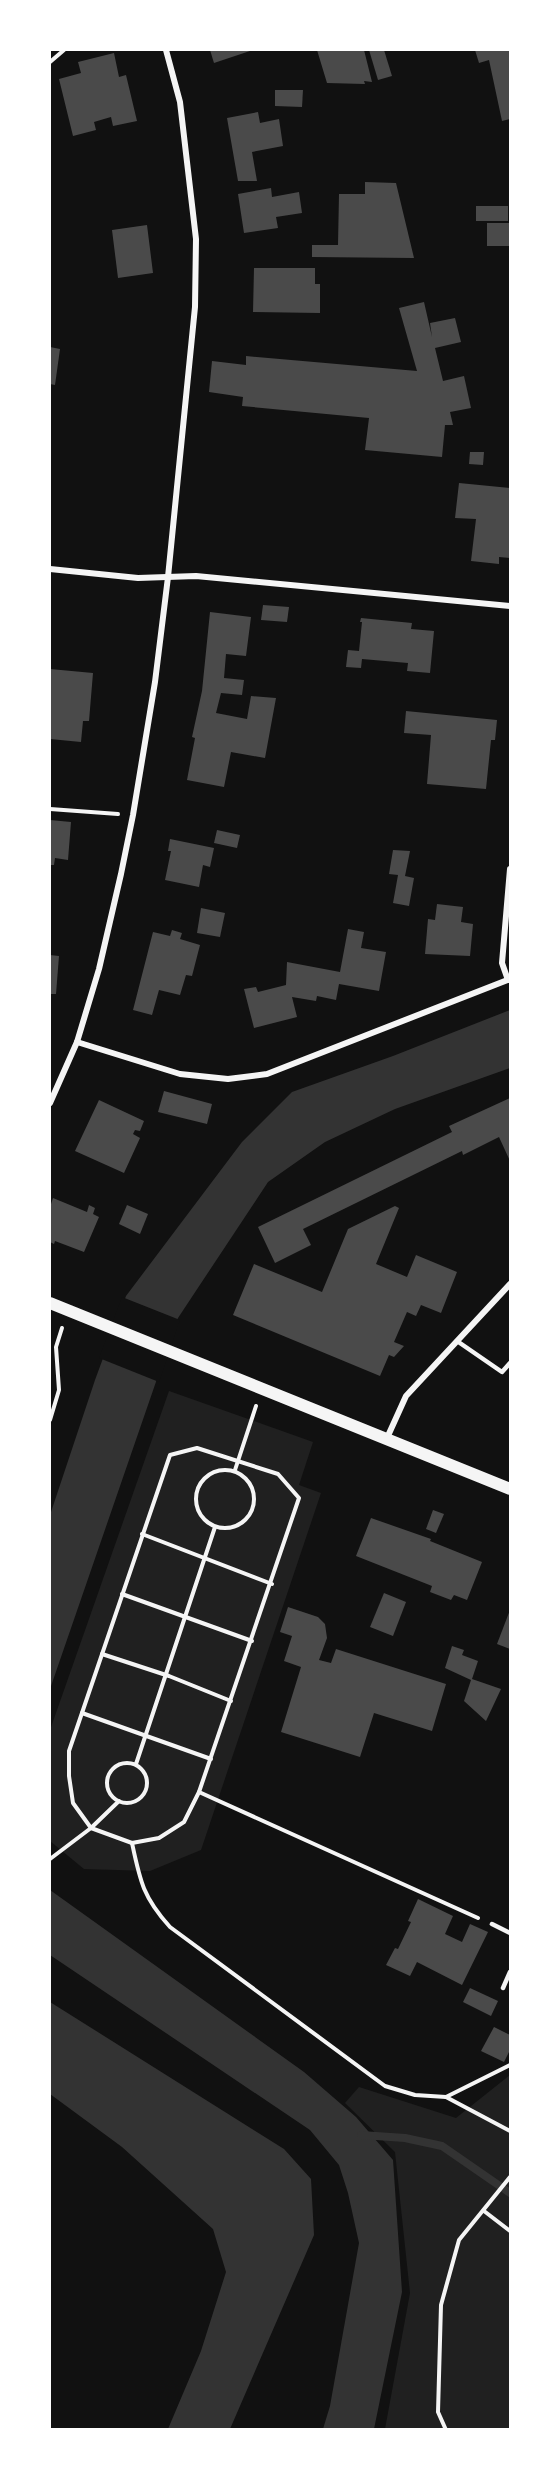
<svg xmlns="http://www.w3.org/2000/svg" width="560" height="2479" viewBox="0 0 560 2479" font-family="'DejaVu Sans',sans-serif">
<style>
.green{fill:#202020}
.water{fill:#333}
.pier{fill:#111}
.lines{fill:none;stroke-linecap:round;stroke-linejoin:round}
.stream{stroke:#333;stroke-width:8}
.building{fill:#4a4a4a}
.path{stroke:#f5f5f5;stroke-width:4}
.service{stroke:#f5f5f5;stroke-width:4.5}
.minor{stroke:#f5f5f5;stroke-width:6}
.secondary{stroke:#f5f5f5;stroke-width:12}
</style>
<rect width="100%" height="100%" fill="#111"/>
<g class="green">
<polygon points="169,1391 313,1442 299,1485 321,1493 201,1850 150,1871 84,1869 50,1841 50,1730"/>
<polygon points="510,2075 510,2429 385,2429 410,2293 395,2152 345,2103 359,2087 456,2118"/>
</g>
<g class="water">
<polygon points="510,1010 510,1068 395,1109 325,1142 268,1182 178,1318 50,1689 50,1515 95,1380 126,1296 242,1142 292,1092 393,1056"/>
<polygon points="50,1890 304,2072 356,2117 393,2160 402,2292 374,2429 323,2429 330,2406 359,2243 348,2193 339,2165 310,2130 50,1955"/>
<polygon points="50,2002 284,2149 311,2179 314,2235 230,2429 168,2429 201,2351 226,2272 213,2229 122,2147 50,2094"/>
</g>
<polygon class="pier" points="122,1297 180,1320 159,1382 99,1358"/>
<g class="lines">
<polyline class="stream" points="361,2135 405,2138 442,2146 510,2193"/>
</g>
<g class="building">
<polygon points="210,50 253,50 214,63"/>
<polygon points="317,50 364,50 372,82 364,81 365,84 327,83"/>
<polygon points="369,50 384,50 392,76 378,80"/>
<polygon points="475,50 510,50 510,119 502,121 489,60 479,63"/>
<polygon points="114,53 119,77 126,75 137,121 113,126 111,117 104,119 94,122 96,130 73,136 59,79 81,73 78,62"/>
<polygon points="275,90 303,90 302,107 275,106"/>
<polygon points="258,112 260,123 279,119 283,146 252,152 257,181 238,181 227,118"/>
<polygon points="365,182 396,183 414,258 312,257 312,245 338,245 339,194 365,194"/>
<polygon points="271,188 272,197 299,192 302,213 276,217 278,228 244,233 238,194"/>
<rect x="476" y="206" width="32" height="15"/>
<rect x="487" y="223" width="23" height="23"/>
<polygon points="147,225 153,273 118,278 112,230"/>
<polygon points="254,268 315,268 315,284 320,284 320,313 253,312"/>
<polygon points="424,302 432,337 430,323 455,318 461,342 435,348 443,381 464,376 471,408 450,412 453,425 445,425 442,457 365,450 369,418 242,406 243,397 209,392 212,361 246,365 246,356 417,371 399,308"/>
<polygon points="50,347 60,349 55,385 50,384"/>
<polygon points="470,452 484,452 483,465 469,464"/>
<polygon points="459,483 510,488 510,558 499,557 499,564 471,561 476,519 455,518"/>
<polygon points="263,605 289,607 287,622 261,620"/>
<polygon points="210,612 251,617 246,656 226,654 224,678 244,680 242,695 221,693 216,713 247,719 251,696 276,698 265,758 231,752 224,787 187,780 195,738 192,737 202,691"/>
<polygon points="361,618 412,623 411,629 434,631 430,673 407,671 408,663 362,659 361,668 346,667 348,650 359,651 362,622 360,622"/>
<polygon points="50,669 93,673 89,721 83,721 81,742 50,739"/>
<polygon points="406,711 497,720 495,740 491,740 486,789 427,784 431,735 404,733"/>
<polygon points="50,820 71,822 68,860 55,858 54,865 50,865"/>
<polygon points="217,830 240,835 237,848 214,843"/>
<polygon points="170,839 214,848 210,867 203,865 199,887 165,880 171,851 168,851"/>
<polygon points="393,850 410,851 405,876 414,878 409,906 393,903 398,875 389,874"/>
<polygon points="437,904 463,907 461,922 473,924 470,956 425,954 428,919 435,920"/>
<polygon points="201,908 225,913 220,937 197,933"/>
<polygon points="348,929 364,932 361,948 386,952 379,991 339,984 336,1000 317,996 316,1001 292,997 297,1017 254,1028 244,989 256,987 258,992 286,985 287,962 340,972"/>
<polygon points="172,930 182,933 180,939 200,945 192,976 186,975 180,995 159,990 152,1015 133,1010 153,932 170,936"/>
<polygon points="50,955 59,956 56,994 50,994"/>
<polygon points="164,1091 212,1104 207,1124 158,1112"/>
<polygon points="510,1098 510,1161 499,1137 463,1155 462,1151 303,1229 311,1245 275,1263 258,1227 452,1132 449,1126"/>
<polygon points="99,1100 144,1121 140,1131 135,1130 133,1134 140,1138 124,1173 75,1151"/>
<polygon points="53,1198 87,1212 89,1205 95,1208 93,1214 99,1217 84,1252 55,1241 54,1244 50,1242 50,1207"/>
<polygon points="127,1205 148,1214 140,1234 119,1224"/>
<polygon points="395,1206 399,1208 376,1264 407,1277 416,1255 457,1272 441,1313 421,1305 416,1316 407,1312 394,1342 404,1346 394,1357 389,1355 380,1376 233,1315 254,1264 322,1292 348,1229"/>
<polygon points="433,1510 444,1514 436,1533 426,1529"/>
<polygon points="371,1518 431,1539 430,1541 482,1562 467,1600 454,1595 451,1600 430,1592 432,1586 356,1556"/>
<polygon points="384,1593 406,1602 393,1636 370,1627"/>
<polygon points="288,1607 318,1617 325,1624 327,1638 319,1660 331,1663 336,1649 446,1684 432,1731 374,1713 360,1757 281,1732 301,1667 284,1661 292,1636 280,1632"/>
<polygon points="510,1610 510,1649 497,1644"/>
<polygon points="452,1646 464,1650 462,1655 478,1661 472,1679 501,1689 486,1721 464,1701 471,1680 445,1668"/>
<polygon points="418,1899 453,1916 445,1934 462,1942 470,1924 488,1932 462,1985 417,1962 410,1976 386,1965 395,1948 398,1949 411,1922 408,1921"/>
<polygon points="470,1988 498,2001 491,2016 463,2002"/>
<polygon points="494,2027 510,2035 510,2050 504,2062 481,2051"/>
</g>
<g class="lines">
<g class="path">
<polyline points="50,62 64,50"/>
<polyline points="50,809 118,814"/>
<polyline points="50,1420 59,1390 56,1347 62,1328"/>
<polygon points="197,1448 278,1474 299,1498 199,1792 184,1822 159,1838 132,1843 91,1828 73,1803 69,1776 69,1751 170,1455"/>
<circle cx="225" cy="1499" r="29"/>
<polyline points="235,1470 256,1406"/>
<polyline points="142,1534 272,1584"/>
<polyline points="122,1594 252,1641"/>
<polyline points="102,1654 169,1676 231,1701"/>
<polyline points="82,1713 211,1759"/>
<circle cx="127" cy="1783" r="20"/>
<polyline points="136,1764 215,1527"/>
<polyline points="199,1792 478,1918"/>
<path d="M132,1843C140,1881 143,1897 170,1927L385,2086L415,2095L446,2097L510,2131"/>
<polyline points="50,1859 91,1828 119,1801"/>
<polyline points="446,2097 510,2065"/>
<polyline points="484,2211 510,2231"/>
<polyline points="446,2430 438,2412 441,2305 459,2240 510,2177"/>
</g>
<g class="service">
<polyline points="457,1341 502,1372 510,1363"/>
<polyline points="492,1924 510,1933"/>
<polyline points="503,1988 510,1972"/>
</g>
<g class="minor">
<polyline points="50,569 138,578 196,576 510,606"/>
<polyline points="508,980 502,963 510,869"/>
<polyline points="77,1042 180,1074 228,1079 267,1074 510,979"/>
<polyline points="50,1103 77,1042 99,969 121,874 133,815 155,682 168,577 195,307 196,239 180,102 166,50"/>
<polyline points="387,1438 406,1396 510,1284"/>
</g>
<polyline class="secondary" points="50,1303 510,1489"/>
</g>
<rect width="560" height="2479" fill="none" stroke="#ffffff" stroke-width="102"/>
</svg>
